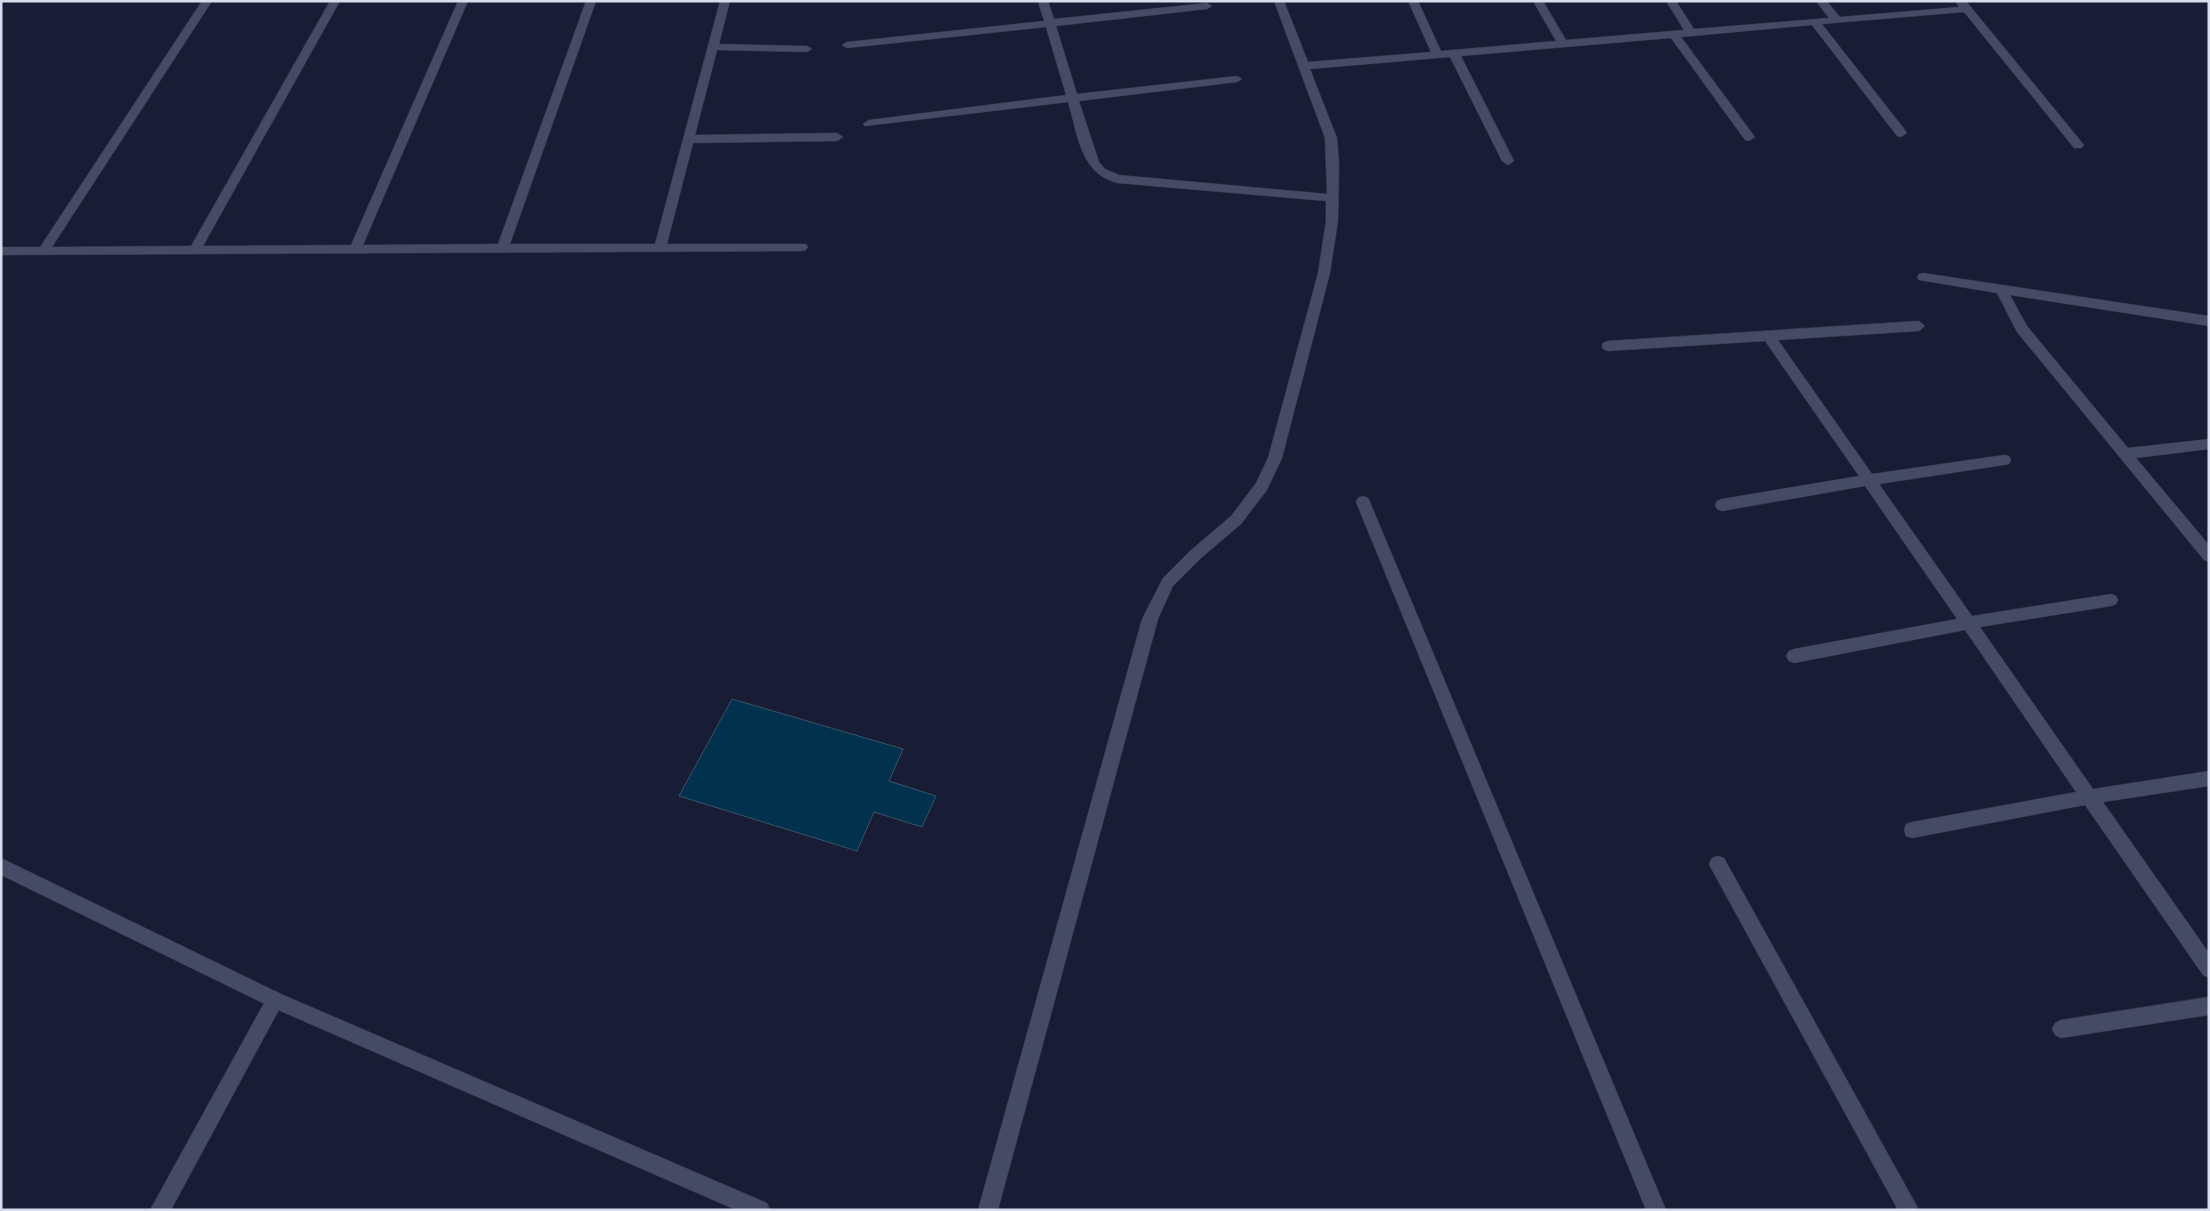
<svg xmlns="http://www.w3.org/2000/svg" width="2210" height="1211" viewBox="0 0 2210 1211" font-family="Raleway,sans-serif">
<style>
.building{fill:#01314c;stroke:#3a5468}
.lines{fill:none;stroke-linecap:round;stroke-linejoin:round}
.street-casing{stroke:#333549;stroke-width:1}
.secondary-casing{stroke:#333549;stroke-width:1}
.street{fill:#454b65;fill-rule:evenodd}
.secondary{fill:#454b65;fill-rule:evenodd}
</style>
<rect width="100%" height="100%" fill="#181c34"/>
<polygon class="building" points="732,699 903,749 889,781 936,796 922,827 874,812 857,851 679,796"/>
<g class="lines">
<defs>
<g id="street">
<polygon points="202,1 212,1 52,247 191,246 330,1 340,1 203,246 351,245 458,1 468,1 363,245 498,244 586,1 596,1 510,244 655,244 720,1 730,1 719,44 807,46 812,49 807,52 717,50 695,135 837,133 843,137 837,141 693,143 667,244 806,244 808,247 806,250 802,251 1,255 1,247 40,247"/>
<path d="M1038,1H1048L1054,19L1207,3L1212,6L1207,9L1056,26L1077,94L1237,76L1242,79L1237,82L1079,101L1099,162L1105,169L1119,175L1327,194L1325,138L1274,1H1284L1308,62L1431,52L1408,1H1418L1441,51L1556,41L1533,1H1543L1566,40L1684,30L1666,1H1676L1694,29L1829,18L1816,1H1827L1840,17L1959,7L1955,1H1966L2084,145L2082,148H2074L1964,12L1822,24L1905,130L1907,133L1901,137L1897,136L1812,25L1681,37L1755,137L1749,141L1745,140L1671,38L1461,56L1514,161L1508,165L1502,161L1450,57L1310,69L1337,138L1339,163L1338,221L1330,273L1282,458L1267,490L1241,524L1200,559L1173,586L1158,619L998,1210H978L1142,619L1163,578L1190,551L1231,516L1256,483L1268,458L1318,273L1326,221V201L1117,183C1080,173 1078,135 1068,102L865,126L863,124L869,120L1066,95L1046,27L847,48L842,45L847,42L1044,21Z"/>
<polygon points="1923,273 2209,316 2209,326 2010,295 2027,326 2128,448 2209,439 2209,449 2136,458 2209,545 2209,562 2204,560 2017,332 1997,293 1919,280 1917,277 1919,274"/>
<polygon points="1919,321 1925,326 1919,331 1778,340 1872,474 2004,455 2009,456 2011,460 2009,464 2004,465 1879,484 1972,616 2111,594 2116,596 2118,600 2116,604 2111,606 1980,627 2093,789 2209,771 2209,786 2103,802 2209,953 2209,978 2203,975 2085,805 1912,838 1906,836 1904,830 1906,824 1912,822 2076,792 1965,630 1794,663 1789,661 1786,656 1789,651 1794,649 1957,619 1865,486 1722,511 1717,509 1715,505 1717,501 1722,499 1859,476 1765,341 1608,351 1603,349 1602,346 1603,343 1608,341"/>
<polygon points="1363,496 1368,498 1370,502 1666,1210 1646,1210 1356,502 1358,498"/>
<polygon points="1718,856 1724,858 1919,1210 1898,1210 1712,870 1709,864 1712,858"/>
<polygon points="275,991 281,994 284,1000 281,1006 171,1210 150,1210 269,994"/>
<polygon points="2209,997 2209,1015 2061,1038 2055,1035 2052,1029 2055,1023 2061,1020"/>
</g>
<polygon id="secondary" points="1,858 281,994 767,1203 770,1210 736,1210 269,1006 1,875"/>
</defs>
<use href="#street" class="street-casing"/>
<use href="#secondary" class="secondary-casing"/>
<use href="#street" class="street"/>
<use href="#secondary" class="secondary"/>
</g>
<rect width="2210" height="1211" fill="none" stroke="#d8dced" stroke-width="5"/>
</svg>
